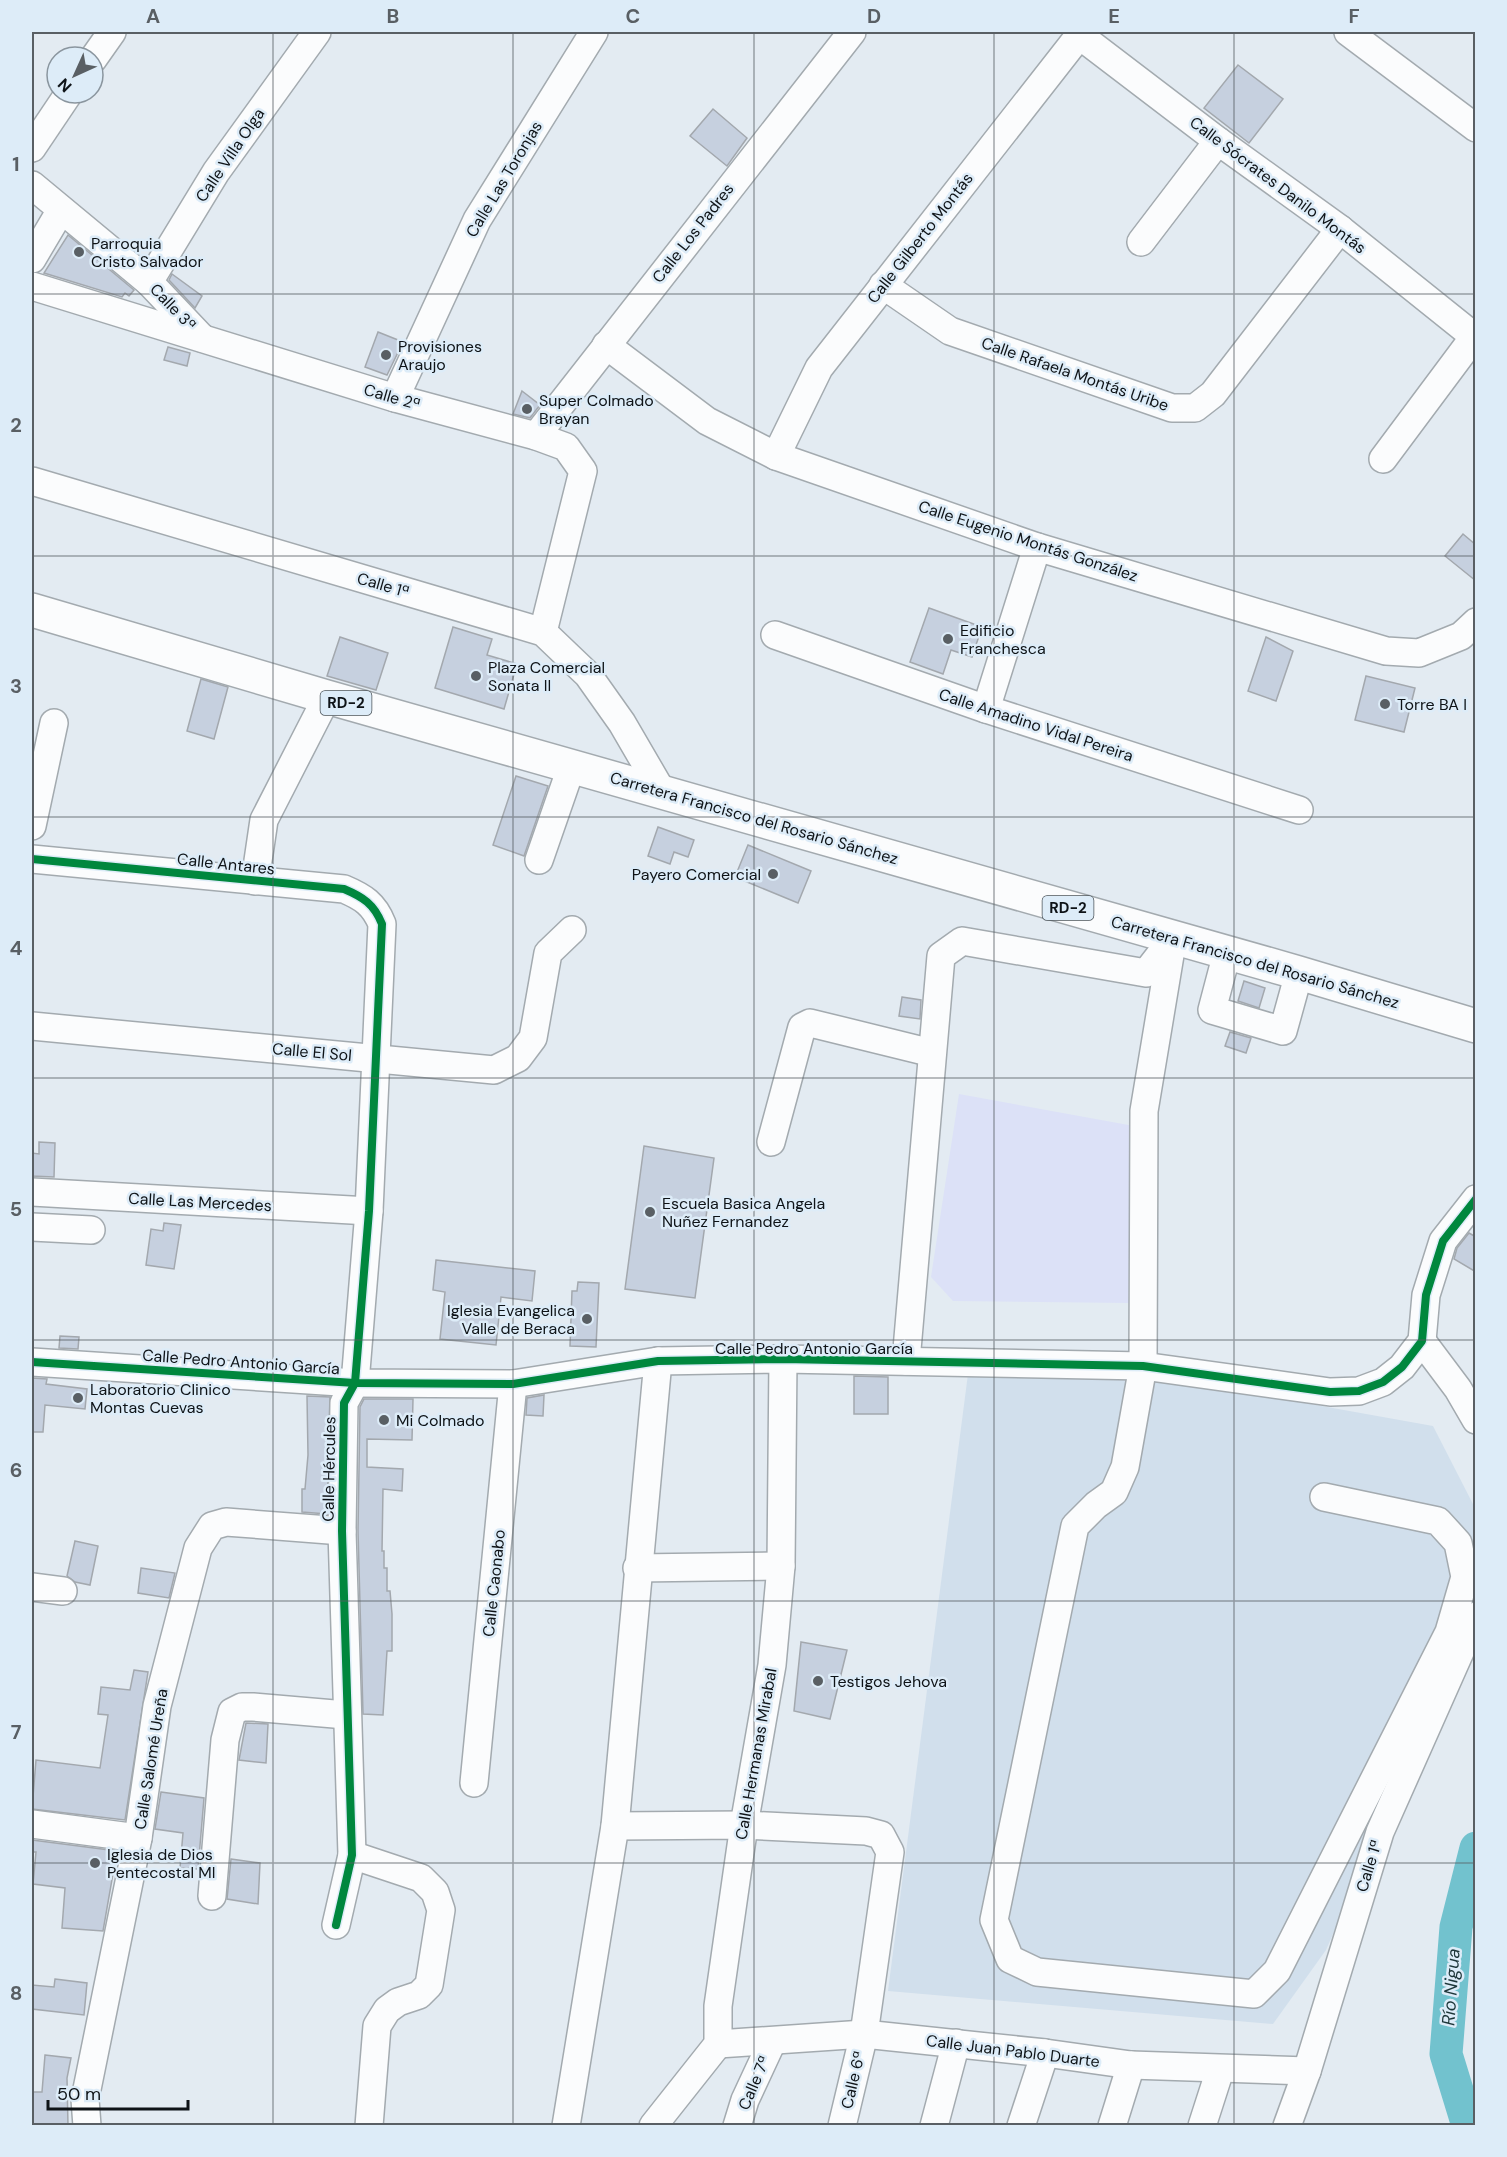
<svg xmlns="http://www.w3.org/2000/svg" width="1507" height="2157" viewBox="0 0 1507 2157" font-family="'DM Sans',sans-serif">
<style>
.built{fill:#d1dfec}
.green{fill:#dce1f7}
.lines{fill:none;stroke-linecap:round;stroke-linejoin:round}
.river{stroke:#72c2ce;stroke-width:33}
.building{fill:#c6d0df;stroke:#a3a8ae;stroke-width:1.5}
.minor-casing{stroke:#a3aaaf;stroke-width:30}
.major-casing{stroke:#a3aaaf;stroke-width:36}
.minor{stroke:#fbfcfd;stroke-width:27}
.major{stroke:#fbfcfd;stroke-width:33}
.cycleway-casing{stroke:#ddecf8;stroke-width:11}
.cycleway{stroke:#00873e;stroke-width:8}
.grid{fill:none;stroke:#595f64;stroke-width:1.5;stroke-opacity:0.55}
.poi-dot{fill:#595f64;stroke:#ddecf8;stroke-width:2}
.labels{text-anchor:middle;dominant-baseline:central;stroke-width:5;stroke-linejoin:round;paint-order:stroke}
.shield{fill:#ddecf8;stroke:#4c545a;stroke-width:1.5}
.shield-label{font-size:15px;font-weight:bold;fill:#0e1317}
.street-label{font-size:16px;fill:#0e1317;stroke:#ddecf8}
.poi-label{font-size:16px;fill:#0e1317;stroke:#ddecf8;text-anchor:start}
.water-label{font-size:18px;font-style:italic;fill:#1d3639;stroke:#ddecf8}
.neatline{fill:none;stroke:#595f64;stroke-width:2}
.grid-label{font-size:20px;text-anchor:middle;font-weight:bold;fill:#595f64}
</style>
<rect width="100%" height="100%" fill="#e3ebf2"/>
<polygon class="built" points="968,1374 1170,1379 1433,1426 1475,1508 1475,1611 1326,1950 1273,2024 888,1991"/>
<polygon class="green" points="959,1094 1134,1126 1130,1303 953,1301 931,1277"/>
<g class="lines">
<polyline class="river" points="1468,2126 1446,2054 1456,1927 1476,1848"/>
</g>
<g class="building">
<polygon points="1238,65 1283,99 1249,143 1204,108"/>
<polygon points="713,109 747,138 727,166 690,136"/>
<polygon points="68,235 134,290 129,296 125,293 122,297 44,273"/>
<polygon points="172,274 202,296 195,308 169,280"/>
<polygon points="378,332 403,342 387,375 365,367"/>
<polygon points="168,347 190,353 187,366 164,360"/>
<polygon points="522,391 540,405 530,418 513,414"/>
<polygon points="1463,534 1476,545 1476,581 1445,556"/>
<polygon points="929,608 982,627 972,657 951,650 943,674 910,662"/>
<polygon points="453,627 492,639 487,655 517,664 504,709 435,688"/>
<polygon points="340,637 388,653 376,690 327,676"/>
<polygon points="1266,637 1293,651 1276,701 1248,691"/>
<polygon points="1366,676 1415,688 1404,732 1355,720"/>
<polygon points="201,679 228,687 214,739 187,731"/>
<polygon points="516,776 548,786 524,856 493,845"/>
<polygon points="658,827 694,840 688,857 674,852 670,864 648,856"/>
<polygon points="748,845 811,871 798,903 735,877"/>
<polygon points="1244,981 1265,988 1259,1008 1238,1001"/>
<polygon points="902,997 921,1000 920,1019 899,1016"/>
<polygon points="1230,1032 1251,1038 1246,1053 1225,1046"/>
<polygon points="39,1142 55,1143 54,1177 32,1176 32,1153 39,1154"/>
<polygon points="644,1146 714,1158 695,1298 625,1289"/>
<polygon points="164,1223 181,1225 174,1269 146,1265 151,1229 163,1231"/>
<polygon points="1469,1233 1476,1237 1476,1272 1454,1259 1457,1248"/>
<polygon points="436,1260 535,1271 532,1301 501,1297 496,1345 440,1339 445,1292 433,1290"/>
<polygon points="578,1282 599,1283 596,1347 570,1346 572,1291 577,1291"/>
<polygon points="60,1336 79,1337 78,1349 59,1348"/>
<polygon points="854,1376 888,1377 888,1414 854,1414"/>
<polygon points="32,1378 47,1379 46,1384 87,1389 85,1409 45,1405 43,1432 32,1432"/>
<polygon points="544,1395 543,1416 526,1415 527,1398"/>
<polygon points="307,1396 330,1397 327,1514 302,1512 302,1489 305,1489 308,1455"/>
<polygon points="364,1399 413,1399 412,1440 367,1439 367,1467 403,1469 402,1491 383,1489 382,1551 384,1551 384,1568 387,1568 387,1591 390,1591 392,1614 392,1651 387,1651 383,1715 363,1714 358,1531 360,1407"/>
<polygon points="75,1541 98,1546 90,1585 75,1582 67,1576"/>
<polygon points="141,1568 175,1573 169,1598 138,1593"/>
<polygon points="801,1642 847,1650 830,1719 794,1711"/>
<polygon points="134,1670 148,1672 125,1820 32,1809 36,1760 100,1768 108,1715 98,1714 101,1687 130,1690"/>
<polygon points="246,1723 268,1724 266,1763 239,1760"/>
<polygon points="161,1792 204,1798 198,1869 180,1868 183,1833 155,1829"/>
<polygon points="32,1840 117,1851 103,1931 62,1928 65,1888 33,1884 36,1852 32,1852"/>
<polygon points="231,1859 260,1863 258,1904 227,1899"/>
<polygon points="55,1979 87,1983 84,2015 32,2009 32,1985 54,1987"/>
<polygon points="45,2055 71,2058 67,2078 68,2126 32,2126 32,2092 42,2092"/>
</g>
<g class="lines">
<defs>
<g id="minor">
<polyline points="1348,32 1476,128"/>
<polyline points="1079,35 1218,141 1340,229 1476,338"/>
<polyline points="93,59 112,32"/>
<polyline points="32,148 69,93"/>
<polyline points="32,185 149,282 202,338"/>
<polyline points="1141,242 1218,141"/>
<polyline points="32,259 61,210"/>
<polyline points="149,282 216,172 317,32"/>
<polyline points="883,285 950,331 1172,408 1195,408 1213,394 1340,229"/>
<polyline points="32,286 395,398 536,436 566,447 583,471 543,632"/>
<polyline points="606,345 707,421 776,456 1037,547 1386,651 1419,653 1461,636 1476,622"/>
<polyline points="395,398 477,220 594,32"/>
<polyline points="536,436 852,32"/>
<polyline points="776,456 819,368 1082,32"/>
<polyline points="1383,459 1474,337"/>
<polyline points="32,481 543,632 588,675 622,723 661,790"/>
<polyline points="775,635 986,709 1299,810"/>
<polyline points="986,709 1037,547"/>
<polyline points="32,826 54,723"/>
<path d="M32,859L344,889C363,897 374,904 382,924L369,1211L355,1383L344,1403L342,1531L352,1855L336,1925"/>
<polyline points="539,860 572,765"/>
<polyline points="255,881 264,820 327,697"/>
<polyline points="1173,937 1144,1111 1143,1366 1125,1467 1114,1492 1096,1505 1075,1526 994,1920 1010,1959 1037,1972 1254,1994 1277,1971 1449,1632 1465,1577 1458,1543 1438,1521 1324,1497"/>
<polyline points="1227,953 1212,1010 1283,1031 1299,973"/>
<polyline points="32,1026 494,1070 518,1058 533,1038 548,953 572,930"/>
<polyline points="771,1142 802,1027 810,1023 932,1053"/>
<polyline points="32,1192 369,1211"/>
<polyline points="32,1227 91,1230"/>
<polyline points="1422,1341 1458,1389 1476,1420"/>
<polyline points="906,1361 941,956 962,941 1146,973 1170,942"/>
<polyline points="32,1362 355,1383 513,1384 658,1361 783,1359 1143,1366 1330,1392 1359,1391 1383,1382 1402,1367 1422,1341 1426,1295 1443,1241 1476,1199"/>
<polyline points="637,1568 781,1566"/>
<polyline points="32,1587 63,1591"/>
<polyline points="474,1783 513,1384"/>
<polyline points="32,1824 138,1838"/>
<polyline points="615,1826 744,1825 866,1831 881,1835 890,1852 864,2034 842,2126"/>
<polyline points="352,1855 421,1878 435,1892 441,1910 429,1985 419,1995 398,2002 387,2010 377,2026 369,2126"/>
<polyline points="212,1896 225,1740 232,1712 242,1707 253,1707 346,1715"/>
<polyline points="718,2044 864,2034 1045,2053 1131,2065 1307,2071"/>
<polyline points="87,2126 85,2099 138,1838 157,1706 198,1548 212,1526 226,1522 342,1531"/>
<polyline points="566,2126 615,1826 658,1361"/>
<polyline points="653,2126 718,2044 718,2006 744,1825 772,1665 781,1566 783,1359"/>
<polyline points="737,2126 745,2100 772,2042"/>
<polyline points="934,2126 956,2043"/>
<polyline points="1021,2126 1045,2053"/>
<polyline points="1112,2126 1131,2065"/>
<polyline points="1202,2126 1220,2070"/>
<polyline points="1287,2126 1307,2071 1380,1832 1476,1616"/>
</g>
<polyline id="major" points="32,610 327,697 1299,973 1476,1026"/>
</defs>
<use href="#minor" class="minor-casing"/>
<use href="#major" class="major-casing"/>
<use href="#minor" class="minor"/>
<use href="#major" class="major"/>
<defs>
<g id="cycleway">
<path d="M32,859L344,889C363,897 374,904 382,924L369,1211L355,1383L344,1403L342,1531L352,1855L336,1925"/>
<polyline points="32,1362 355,1383 513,1384 658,1361 783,1359 1143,1366 1330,1392 1359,1391 1383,1382 1402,1367 1422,1341 1426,1295 1443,1241 1476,1199"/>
</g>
</defs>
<use href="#cycleway" class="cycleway-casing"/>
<use href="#cycleway" class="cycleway"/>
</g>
<path class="grid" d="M273,32V2126M513,32V2126M754,32V2126M994,32V2126M1234,32V2126M32,294H1476M32,556H1476M32,817H1476M32,1078H1476M32,1340H1476M32,1601H1476M32,1863H1476"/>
<g class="poi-dot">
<circle cx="79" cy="252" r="6"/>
<circle cx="386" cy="355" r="6"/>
<circle cx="527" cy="409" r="6"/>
<circle cx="948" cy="639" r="6"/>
<circle cx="476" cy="676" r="6"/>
<circle cx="1385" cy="704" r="6"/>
<circle cx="773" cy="874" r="6"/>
<circle cx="650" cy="1212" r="6"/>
<circle cx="587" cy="1319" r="6"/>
<circle cx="78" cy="1398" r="6"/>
<circle cx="384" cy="1420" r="6"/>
<circle cx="818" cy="1681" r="6"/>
<circle cx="95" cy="1863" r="6"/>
</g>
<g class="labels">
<g class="shield">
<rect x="320.5" y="691" width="51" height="24" rx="4.5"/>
<rect x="1042.5" y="896" width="51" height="24" rx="4.5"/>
</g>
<g class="shield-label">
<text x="346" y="703">RD-2</text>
<text x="1068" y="908">RD-2</text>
</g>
<g class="street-label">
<text transform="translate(230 155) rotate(-56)">Calle Villa Olga</text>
<text transform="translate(504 179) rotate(-59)">Calle Las Toronjas</text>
<text transform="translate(1278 185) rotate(37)">Calle Sócrates Danilo Montás</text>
<text transform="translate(693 233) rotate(-52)">Calle Los Padres</text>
<text transform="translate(920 238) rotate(-52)">Calle Gilberto Montás</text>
<text transform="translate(173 307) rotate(46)">Calle 3ª</text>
<text transform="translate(1075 374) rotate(19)">Calle Rafaela Montás Uribe</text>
<text transform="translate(392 397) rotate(16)">Calle 2ª</text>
<text transform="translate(1028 541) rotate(18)">Calle Eugenio Montás González</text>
<text transform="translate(383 585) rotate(16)">Calle 1ª</text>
<text transform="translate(1036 725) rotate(18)">Calle Amadino Vidal Pereira</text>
<text transform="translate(754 818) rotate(16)">Carretera Francisco del Rosario Sánchez</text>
<text transform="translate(226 864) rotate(6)">Calle Antares</text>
<text transform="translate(1255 962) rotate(16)">Carretera Francisco del Rosario Sánchez</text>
<text transform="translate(312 1052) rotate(5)">Calle El Sol</text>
<text transform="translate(200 1202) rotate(3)">Calle Las Mercedes</text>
<text x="814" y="1348">Calle Pedro Antonio García</text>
<text transform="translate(241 1362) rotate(4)">Calle Pedro Antonio García</text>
<text transform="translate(329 1469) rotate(-89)">Calle Hércules</text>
<text transform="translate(494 1583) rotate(-84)">Calle Caonabo</text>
<text transform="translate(756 1754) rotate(-80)">Calle Hermanas Mirabal</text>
<text transform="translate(151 1759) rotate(-81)">Calle Salomé Ureña</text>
<text transform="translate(1369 1866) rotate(-73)">Calle 1ª</text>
<text transform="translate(1013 2051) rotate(7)">Calle Juan Pablo Duarte</text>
<text transform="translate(853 2080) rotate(-77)">Calle 6ª</text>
<text transform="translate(754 2083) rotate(-67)">Calle 7ª</text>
</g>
<g class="poi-label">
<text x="91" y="243">Parroquia<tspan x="91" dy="18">Cristo Salvador</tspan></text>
<text x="398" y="346">Provisiones<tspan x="398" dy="18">Araujo</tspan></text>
<text x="539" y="400">Super Colmado<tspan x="539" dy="18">Brayan</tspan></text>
<text x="960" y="630">Edificio<tspan x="960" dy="18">Franchesca</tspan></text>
<text x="488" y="667">Plaza Comercial<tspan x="488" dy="18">Sonata II</tspan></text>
<text x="1397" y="704">Torre BA I</text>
<text x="761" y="874" text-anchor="end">Payero Comercial</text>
<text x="662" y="1203">Escuela Basica Angela<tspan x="662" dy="18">Nuñez Fernandez</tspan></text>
<text x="575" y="1310" text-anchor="end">Iglesia Evangelica<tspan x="575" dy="18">Valle de Beraca</tspan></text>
<text x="90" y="1389">Laboratorio Clinico<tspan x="90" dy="18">Montas Cuevas</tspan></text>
<text x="396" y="1420">Mi Colmado</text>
<text x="830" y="1681">Testigos Jehova</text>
<text x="107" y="1854">Iglesia de Dios<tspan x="107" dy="18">Pentecostal MI</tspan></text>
</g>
<g class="water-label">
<text transform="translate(1451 1987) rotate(-86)">Río Nigua</text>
</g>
</g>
<rect width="1507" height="2157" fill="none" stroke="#ddecf8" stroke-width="66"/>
<g transform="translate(75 75) rotate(225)"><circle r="28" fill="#ddecf8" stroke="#8a959e" stroke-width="1.5"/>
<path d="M0-4.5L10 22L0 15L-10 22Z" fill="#595f64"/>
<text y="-9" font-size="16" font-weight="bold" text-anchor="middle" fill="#0e1317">N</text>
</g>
<path d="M48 2100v9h140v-9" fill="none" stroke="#0e1317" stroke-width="3"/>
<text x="57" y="2100" font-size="18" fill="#0e1317" stroke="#ddecf8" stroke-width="4.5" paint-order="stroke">50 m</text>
<rect x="33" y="33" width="1441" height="2091" class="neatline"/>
<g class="grid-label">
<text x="153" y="23">A</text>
<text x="393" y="23">B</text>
<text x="633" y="23">C</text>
<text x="874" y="23">D</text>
<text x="1114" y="23">E</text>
<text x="1354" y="23">F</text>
<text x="16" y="171">1</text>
<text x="16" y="432">2</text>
<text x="16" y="693">3</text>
<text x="16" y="955">4</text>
<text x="16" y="1216">5</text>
<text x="16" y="1477">6</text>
<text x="16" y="1739">7</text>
<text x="16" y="2000">8</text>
</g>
</svg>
